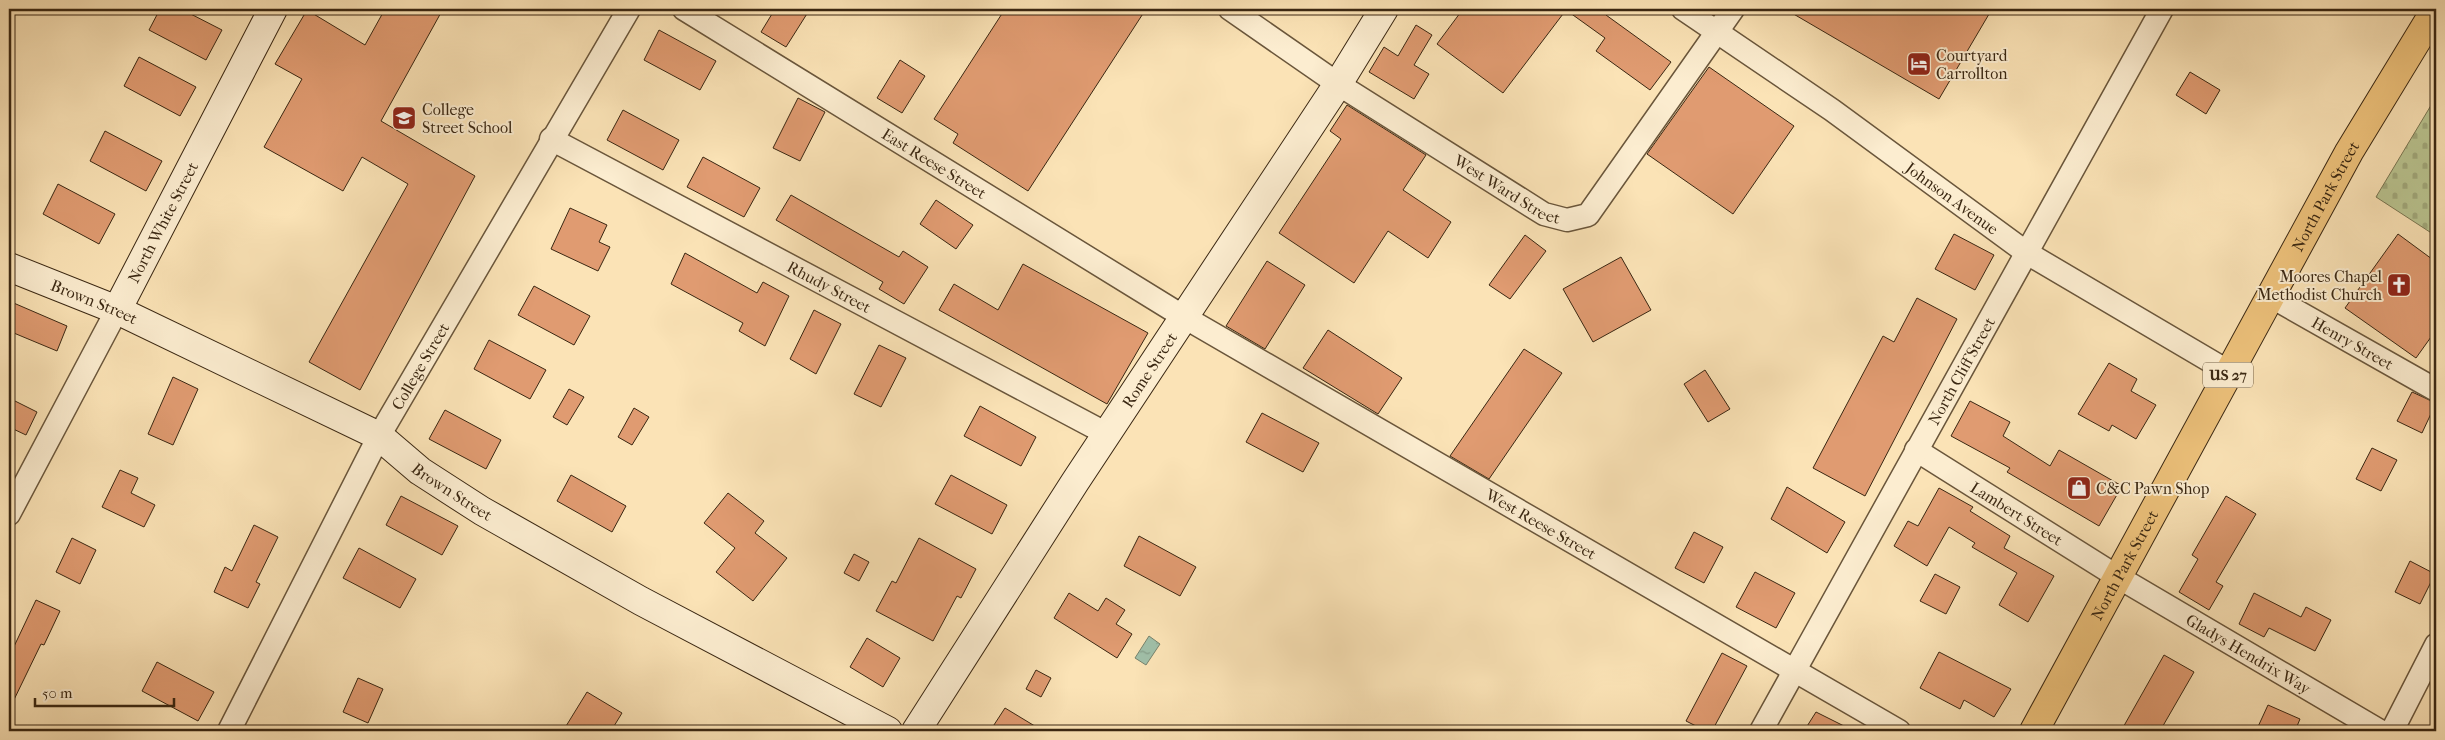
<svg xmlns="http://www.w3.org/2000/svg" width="2445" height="740" viewBox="0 0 2445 740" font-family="'IM FELL French Canon',serif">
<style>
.cemetery{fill:url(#cemetery-stones);stroke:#7a7652}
.water{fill:url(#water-ripples);stroke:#77826c}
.building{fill:#e09b71;stroke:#3a2712}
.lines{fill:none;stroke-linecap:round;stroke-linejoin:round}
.street-casing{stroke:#6a563b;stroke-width:25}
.secondary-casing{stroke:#3a2712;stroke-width:30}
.primary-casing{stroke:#3a2712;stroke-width:30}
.street{stroke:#fcedd0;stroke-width:22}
.secondary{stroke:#fcedd0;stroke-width:28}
.primary{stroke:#eec27b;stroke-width:28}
.labels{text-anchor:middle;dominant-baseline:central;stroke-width:4;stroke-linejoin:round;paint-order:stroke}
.shield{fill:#fcedd0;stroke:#74624b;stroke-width:1}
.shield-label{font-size:15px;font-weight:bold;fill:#3a2712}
.poi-label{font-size:16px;fill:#3a2712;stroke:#fcedd0;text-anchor:start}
.street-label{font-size:16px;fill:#3a2712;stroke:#fcedd0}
</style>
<defs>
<pattern id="cemetery-stones" width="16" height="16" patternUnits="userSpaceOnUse" patternTransform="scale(1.25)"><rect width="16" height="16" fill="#bac591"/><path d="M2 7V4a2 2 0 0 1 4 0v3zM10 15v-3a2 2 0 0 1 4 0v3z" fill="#a1a97c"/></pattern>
<pattern id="water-ripples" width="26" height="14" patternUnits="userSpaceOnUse" patternTransform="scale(1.25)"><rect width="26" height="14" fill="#a0bfa8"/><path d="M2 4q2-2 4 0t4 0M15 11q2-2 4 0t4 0" fill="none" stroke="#839b87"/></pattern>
</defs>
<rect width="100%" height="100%" fill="#fbe3b6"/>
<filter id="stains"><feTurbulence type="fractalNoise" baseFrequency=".004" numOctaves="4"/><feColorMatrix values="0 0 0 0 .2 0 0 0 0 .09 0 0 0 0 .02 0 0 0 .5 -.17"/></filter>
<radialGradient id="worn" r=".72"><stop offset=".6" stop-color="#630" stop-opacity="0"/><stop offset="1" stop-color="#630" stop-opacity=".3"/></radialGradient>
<polygon class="cemetery" points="2436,97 2436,236 2376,197"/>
<polygon class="water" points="1149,636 1160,644 1146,665 1135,658"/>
<g class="building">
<polygon points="160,9 181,9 222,30 206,60 149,30"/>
<polygon points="385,9 443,9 381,121 475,176 360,390 309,362 408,184 362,157 343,191 264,147 302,79 275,64 307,10 365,45"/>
<polygon points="775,9 810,9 786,47 761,32"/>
<polygon points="1005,9 1146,9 1028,191 953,143 958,134 934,119"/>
<polygon points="1463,9 1610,9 1606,15 1671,62 1650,90 1596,51 1605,38 1566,10 1503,93 1437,44"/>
<polygon points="1785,9 1992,9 1939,99"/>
<polygon points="1416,25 1432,35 1414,65 1429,74 1414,99 1369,72 1384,47 1398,56"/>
<polygon points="659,30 716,61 700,90 644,60"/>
<polygon points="139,57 196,87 180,116 124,86"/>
<polygon points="900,60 925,76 902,113 877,98"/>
<polygon points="1709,67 1794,126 1733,214 1647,154"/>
<polygon points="2190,72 2220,90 2206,114 2176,95"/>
<polygon points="798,98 825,112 800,161 773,148"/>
<polygon points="1347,105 1426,155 1403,190 1451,222 1428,258 1388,231 1354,283 1279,233 1341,139 1330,131"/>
<polygon points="623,110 679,140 663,170 607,140"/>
<polygon points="105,131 162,161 146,191 90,161"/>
<polygon points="703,157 760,188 744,217 687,187"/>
<polygon points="58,184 115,214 99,244 43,214"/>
<polygon points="791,195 899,257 903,251 928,267 904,304 879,289 883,282 776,220"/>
<polygon points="936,200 973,225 956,249 920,224"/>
<polygon points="570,208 607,225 599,242 610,247 598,271 551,249"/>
<polygon points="1954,234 1994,255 1975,290 1935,269"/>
<polygon points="2398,234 2436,262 2436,330 2416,358 2345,308"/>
<polygon points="1525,235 1546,251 1510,299 1489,285"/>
<polygon points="685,253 757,293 763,282 789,296 765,346 739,331 743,323 671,284"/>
<polygon points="1621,257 1651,310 1593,342 1563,289"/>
<polygon points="1267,261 1305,285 1265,349 1226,326"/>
<polygon points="1023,264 1148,333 1107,404 939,310 954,284 998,310"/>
<polygon points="534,286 590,316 574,345 518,315"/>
<polygon points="1917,298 1957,319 1865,496 1813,468 1883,336 1894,342"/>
<polygon points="9,301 67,326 57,351 9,331"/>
<polygon points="814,310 841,324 816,374 790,359"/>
<polygon points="1328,330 1402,378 1378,414 1303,368"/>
<polygon points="489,340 546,370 530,399 474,369"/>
<polygon points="879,345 906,358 881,407 854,394"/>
<polygon points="1524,349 1562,373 1489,479 1450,456"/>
<polygon points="2109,363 2137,379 2131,391 2156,405 2136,439 2112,425 2109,431 2078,414"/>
<polygon points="1705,370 1730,409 1708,422 1684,384"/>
<polygon points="173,377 198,389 173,445 148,434"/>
<polygon points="569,389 584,397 567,425 553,417"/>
<polygon points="2412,392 2436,403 2422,433 2397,421"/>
<polygon points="13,400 37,412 26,435 9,427 9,408"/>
<polygon points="1970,401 2010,422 2003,436 2050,466 2059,450 2122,486 2099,526 2007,472 2010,468 1951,436"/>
<polygon points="980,406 1036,437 1021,466 964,436"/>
<polygon points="634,408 649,417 632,445 618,437"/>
<polygon points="445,410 501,440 486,469 429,439"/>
<polygon points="1262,413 1319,443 1303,472 1246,442"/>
<polygon points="2372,448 2397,460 2381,491 2356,479"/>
<polygon points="120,470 138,478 131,493 155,505 144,527 102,507"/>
<polygon points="571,475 626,506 612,532 557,501"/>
<polygon points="951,475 1007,505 992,534 935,504"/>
<polygon points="1787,487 1845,522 1827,553 1771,519"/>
<polygon points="1939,488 1973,507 1970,511 2010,536 2004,548 2054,576 2028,622 1999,605 2017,573 1972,547 1975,543 1949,527 1927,566 1894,546 1908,521 1918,526"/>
<polygon points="728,493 764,521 755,533 787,558 753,601 716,572 735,548 704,523"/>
<polygon points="401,496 458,526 442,555 386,525"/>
<polygon points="2226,496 2256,514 2216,582 2223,586 2209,610 2179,592 2198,559 2192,555"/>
<polygon points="254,525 278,537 256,582 260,584 248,608 214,592 225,567 232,571"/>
<polygon points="1694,532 1723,547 1704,583 1675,568"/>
<polygon points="1139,536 1196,567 1180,596 1124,566"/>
<polygon points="72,538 96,550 80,584 56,572"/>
<polygon points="919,538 976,569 961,598 957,596 933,641 876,611 892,581 896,583"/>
<polygon points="359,548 416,579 400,608 343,578"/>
<polygon points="854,554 869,562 859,581 844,573"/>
<polygon points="2410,561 2435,574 2420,604 2395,592"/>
<polygon points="1755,572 1795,593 1776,628 1736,607"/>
<polygon points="1935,574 1960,587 1946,614 1920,601"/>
<polygon points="1069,593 1098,611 1106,598 1125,610 1116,624 1132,634 1117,658 1054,618"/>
<polygon points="2254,593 2301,617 2306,607 2331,620 2315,651 2269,628 2264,637 2239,624"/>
<polygon points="36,600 60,611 44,645 41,644 9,710 9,657"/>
<polygon points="867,638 900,658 883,687 850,667"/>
<polygon points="1939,652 2011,689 1994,717 1964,700 1960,709 1920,688"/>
<polygon points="1722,653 1747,666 1712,731 1706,731 1686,721"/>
<polygon points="2164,655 2194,672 2160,731 2121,731"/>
<polygon points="157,662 214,692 198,721 142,691"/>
<polygon points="1036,670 1051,678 1041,697 1026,689"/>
<polygon points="358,678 383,689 368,723 343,712"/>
<polygon points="587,692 622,713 611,731 563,731"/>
<polygon points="2268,705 2300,719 2295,731 2256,731"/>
<polygon points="1005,708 1043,731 990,731"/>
<polygon points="1816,712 1854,731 1804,731"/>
</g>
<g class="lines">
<defs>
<g id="street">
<path id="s1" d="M684,9L1184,317L1899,731"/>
<path id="s2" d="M1230,9L1338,84L1544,214L1567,220L1588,215L1733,9"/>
<path id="s3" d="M1683,9L1832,110L2027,253L2229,372"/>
<path id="s4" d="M551,139L1107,434"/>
<path id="s5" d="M2270,296L2436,390"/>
<path id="s6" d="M1916,450L2118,577L2380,731"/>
<polyline points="9,514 117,310"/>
<path id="s7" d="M229,731L379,436L629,9"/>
<path id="s8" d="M1761,731L2162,9"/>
<polyline points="2392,731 2436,645"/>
</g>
<g id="secondary">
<path id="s9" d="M9,267L117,310L379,436L420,471L482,511L641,601L888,731"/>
<path id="s10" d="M117,310L273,9"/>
<path id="s11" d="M916,731L1075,482L1338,84L1384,9"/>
</g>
<g id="primary">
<path id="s12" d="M2034,731L2349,152L2436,9"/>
</g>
</defs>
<use href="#street" class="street-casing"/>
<use href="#secondary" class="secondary-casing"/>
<use href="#primary" class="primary-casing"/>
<use href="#street" class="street"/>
<use href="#secondary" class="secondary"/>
<use href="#primary" class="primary"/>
</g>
<defs>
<symbol id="hotel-square" viewBox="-11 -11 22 22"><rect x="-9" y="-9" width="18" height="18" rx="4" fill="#8f2418" stroke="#fcedd0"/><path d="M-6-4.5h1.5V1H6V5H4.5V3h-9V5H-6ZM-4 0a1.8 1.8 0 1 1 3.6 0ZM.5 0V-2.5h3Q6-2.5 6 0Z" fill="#fff"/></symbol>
<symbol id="school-square" viewBox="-11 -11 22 22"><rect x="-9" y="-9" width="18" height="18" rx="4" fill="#8f2418" stroke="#fcedd0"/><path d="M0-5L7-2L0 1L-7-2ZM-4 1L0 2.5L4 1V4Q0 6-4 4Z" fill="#fff"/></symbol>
<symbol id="church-square" viewBox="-11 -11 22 22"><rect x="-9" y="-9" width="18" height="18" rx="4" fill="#8f2418" stroke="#fcedd0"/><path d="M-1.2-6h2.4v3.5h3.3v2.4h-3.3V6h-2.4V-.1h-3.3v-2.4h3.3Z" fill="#fff"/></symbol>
<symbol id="shop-square" viewBox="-11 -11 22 22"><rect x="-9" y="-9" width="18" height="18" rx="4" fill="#8f2418" stroke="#fcedd0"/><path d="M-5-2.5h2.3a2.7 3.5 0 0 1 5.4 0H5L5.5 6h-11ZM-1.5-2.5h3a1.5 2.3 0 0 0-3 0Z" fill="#fff"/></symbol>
</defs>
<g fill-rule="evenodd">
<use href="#hotel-square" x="1905" y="50" width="28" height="28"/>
<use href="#school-square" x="390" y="104" width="28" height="28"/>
<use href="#church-square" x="2385" y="271" width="28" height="28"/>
<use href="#shop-square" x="2065" y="474" width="28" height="28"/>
</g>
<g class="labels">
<rect class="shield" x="2203" y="362.5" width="50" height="25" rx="4"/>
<g class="shield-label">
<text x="2228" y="375">US 27</text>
</g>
<g class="poi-label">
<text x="1936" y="55">Courtyard<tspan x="1936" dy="18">Carrollton</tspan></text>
<text x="422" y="109">College<tspan x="422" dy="18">Street School</tspan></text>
<text x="2382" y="276" text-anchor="end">Moores Chapel<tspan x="2382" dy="18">Methodist Church</tspan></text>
<text x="2096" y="488">C&amp;C Pawn Shop</text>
</g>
<g class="street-label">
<text stroke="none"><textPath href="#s1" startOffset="294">East Reese Street</textPath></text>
<text stroke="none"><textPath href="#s2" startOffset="331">West Ward Street</textPath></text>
<text stroke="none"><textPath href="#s3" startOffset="329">Johnson Avenue</textPath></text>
<text stroke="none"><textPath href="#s12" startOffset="609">North Park Street</textPath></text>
<text stroke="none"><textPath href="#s10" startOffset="99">North White Street</textPath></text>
<text stroke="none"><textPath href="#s4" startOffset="315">Rhudy Street</textPath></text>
<text stroke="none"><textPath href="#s9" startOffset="92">Brown Street</textPath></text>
<text stroke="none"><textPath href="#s5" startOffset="95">Henry Street</textPath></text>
<text stroke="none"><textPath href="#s7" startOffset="412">College Street</textPath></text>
<text stroke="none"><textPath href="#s11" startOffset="430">Rome Street</textPath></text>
<text stroke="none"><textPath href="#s8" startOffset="412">North Cliff Street</textPath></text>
<text stroke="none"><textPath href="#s9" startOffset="499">Brown Street</textPath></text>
<text stroke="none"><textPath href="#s6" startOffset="119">Lambert Street</textPath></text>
<text stroke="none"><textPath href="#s1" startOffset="1000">West Reese Street</textPath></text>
<text stroke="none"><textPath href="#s12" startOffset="189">North Park Street</textPath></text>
<text stroke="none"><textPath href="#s6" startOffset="390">Gladys Hendrix Way</textPath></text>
</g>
</g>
<rect width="2445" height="740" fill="none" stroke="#fbe3b6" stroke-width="30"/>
<rect x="10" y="10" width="2425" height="720" fill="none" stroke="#3a2712" stroke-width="2.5"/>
<rect x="15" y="15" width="2415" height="710" fill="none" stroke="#3a2712"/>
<path d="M35 698v8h139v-8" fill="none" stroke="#3a2712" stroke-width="2.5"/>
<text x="42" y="698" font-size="15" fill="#3a2712" stroke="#fcedd0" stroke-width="4" paint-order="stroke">50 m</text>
<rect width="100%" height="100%" filter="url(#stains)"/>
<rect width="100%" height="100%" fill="url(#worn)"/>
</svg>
